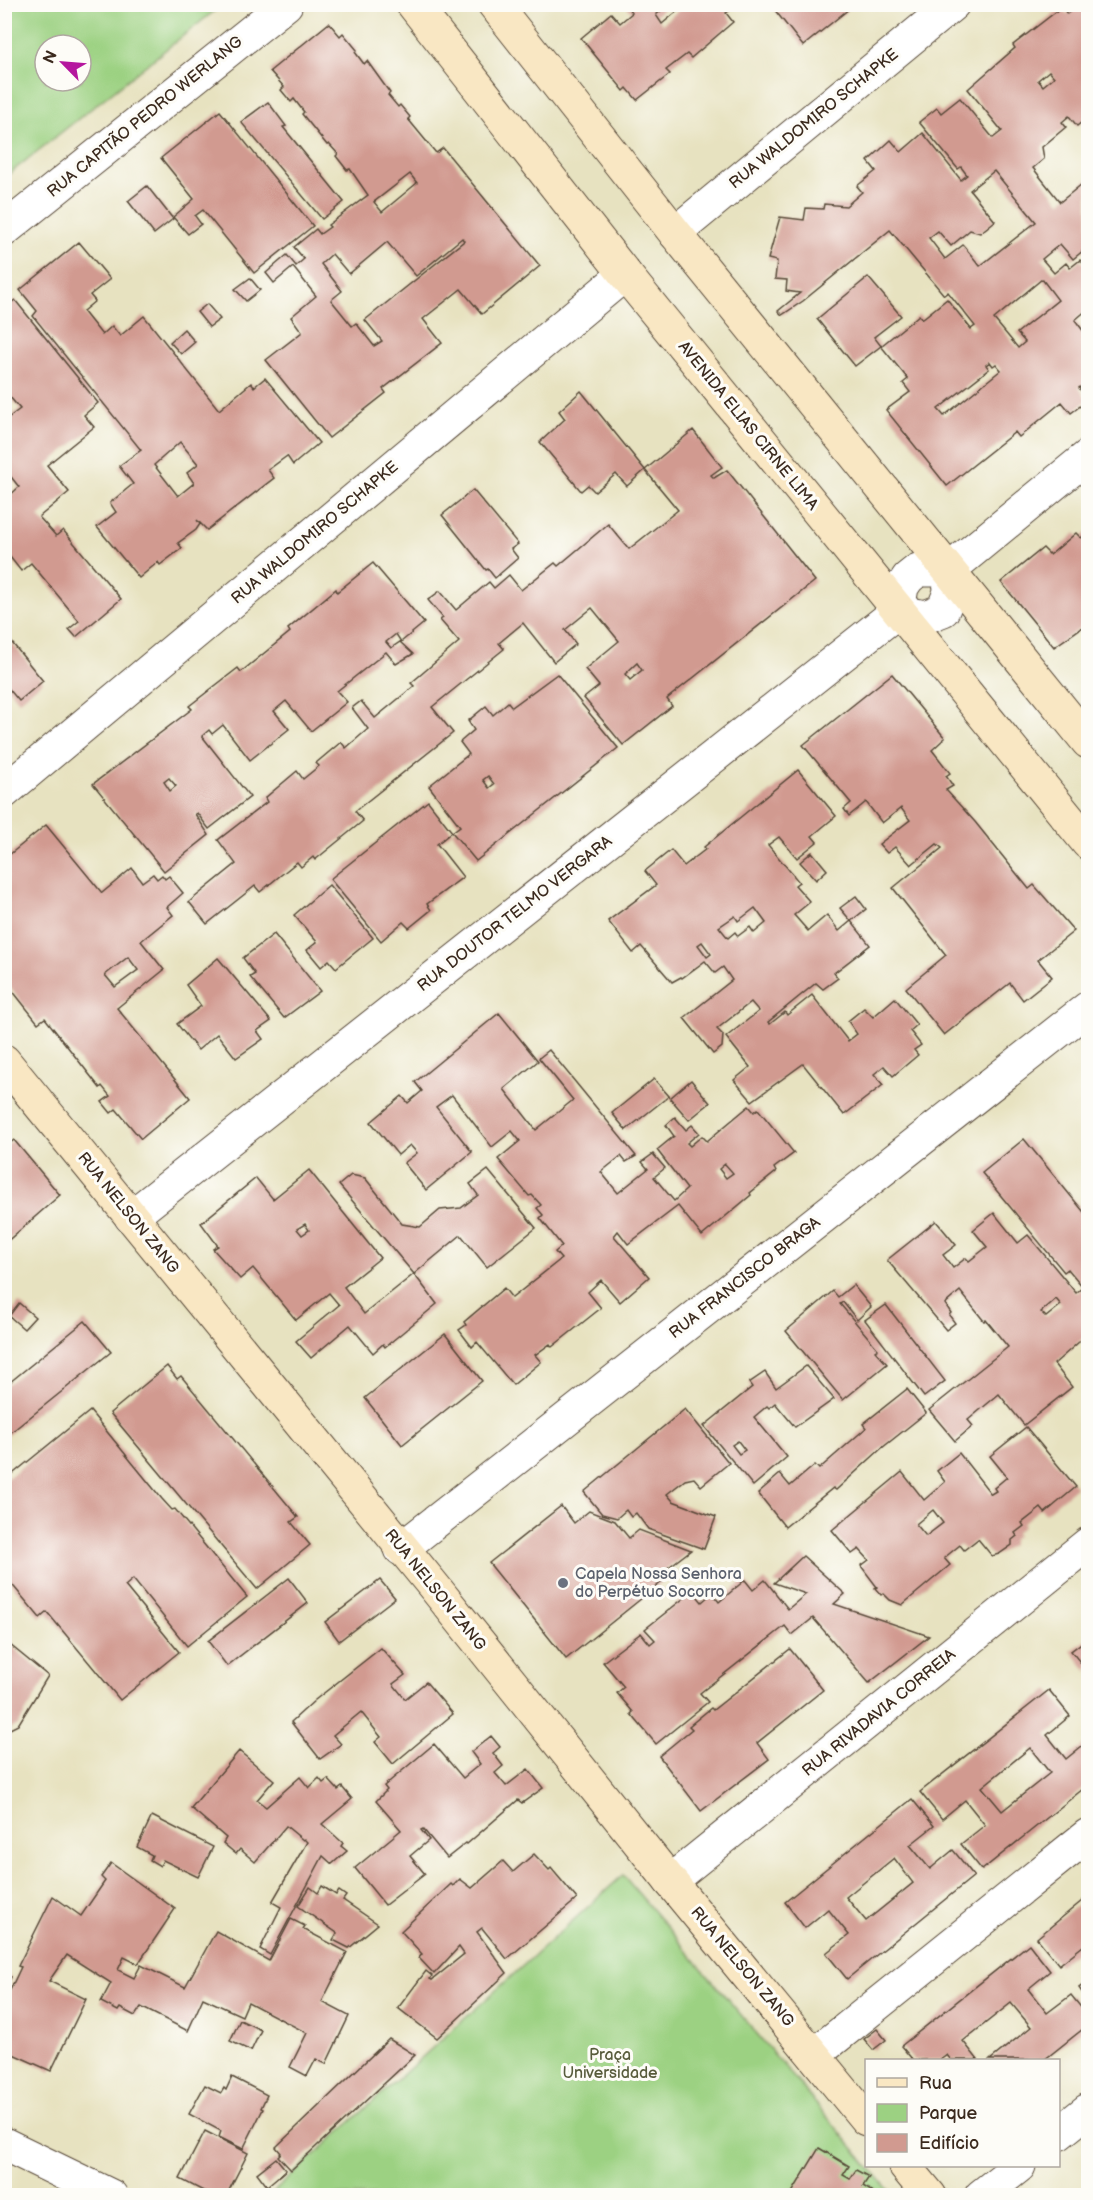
<svg xmlns="http://www.w3.org/2000/svg" width="1093" height="2200" viewBox="0 0 1093 2200" font-family="'Balsamiq Sans',sans-serif">
<style>
.green{fill:#9cd182;stroke:#6c7e50;stroke-width:1.5;fill-rule:evenodd}
.building{fill:#d19a90;fill-rule:evenodd}
.lines{fill:none;stroke-linecap:round;stroke-linejoin:round}
.street-casing{stroke:#554636;stroke-width:35}
.secondary-casing{stroke:#554636;stroke-width:35}
.street{stroke:#fff;stroke-width:33}
.secondary{stroke:#f9e7c3;stroke-width:33}
.worship-dot{fill:#6b7280;stroke:#fdfcf7;stroke-width:2}
.labels{text-anchor:middle;dominant-baseline:central;stroke-width:6;stroke-linejoin:round;paint-order:stroke}
.street-label{font-size:16px;fill:#3b2a1e;stroke:#fdfcf7}
.worship-label{font-size:16px;fill:#5b616d;stroke:#fdfcf7;text-anchor:start}
.park-label{font-size:16px;fill:#585c3c;stroke:#fdfcf7}
</style>
<rect width="100%" height="100%" fill="#fdfcf7"/>
<filter id="ink" filterUnits="userSpaceOnUse"><feTurbulence type="fractalNoise" baseFrequency=".0167" numOctaves="2"/><feDisplacementMap in="SourceGraphic" scale="12" xChannelSelector="R" yChannelSelector="G"/><feConvolveMatrix kernelMatrix="1 2 1 2 8 2 1 2 1" color-interpolation-filters="sRGB"/></filter>
<filter id="wash" filterUnits="userSpaceOnUse"><feTurbulence type="fractalNoise" baseFrequency=".008" numOctaves="4" result="noise"/><feDisplacementMap in="SourceGraphic" scale="24" xChannelSelector="R" yChannelSelector="G"/><feGaussianBlur stdDeviation="1.35" result="paint"/><feColorMatrix in="noise" values="0 0 0 0 0 0 0 0 0 0 0 0 0 0 0 0 0 1.4 0 .05"/><feComposite in="paint" operator="in"/></filter>
<g filter="url(#wash)">
<rect width="100%" height="100%" fill="#e7e2c0"/>
<g class="green">
<path d="M5,4H222V5L5,177ZM45,45H81V81H45Z"/>
<polygon points="623,1875 893,2195 269,2196"/>
</g>
<g id="blocks">
<g class="building">
<polygon points="625,4 669,4 656,15 662,24 686,4 729,4 732,9 726,13 733,22 691,58 687,54 666,70 670,74 637,100 627,88 624,91 581,38 611,13 620,23 632,13"/>
<polygon points="770,4 855,4 803,46"/>
<path d="M1078,4H1088V48L1082,53L1088,61V117L1077,126L1069,116L1062,122L1066,127L1042,147L1044,159L1033,168L1060,202L1088,179V255L1084,250L1073,259L1060,244L1042,259L1054,273L1066,263L1070,268L1080,260L1083,263L1088,258V309L1075,320L1088,337V381L1079,388L1088,400L1071,413L1062,402L1019,437L1015,432L947,486L886,410L910,392L903,383L908,379L881,346L855,366L817,319L868,277L901,316L874,337L881,346L919,315L922,319L947,299L971,329L975,326L948,292L944,295L890,230L803,301L782,315L778,311L800,293L786,291L787,280L775,279L777,261L768,259L780,217L804,220L806,208L823,209L824,204L846,206L862,192L857,186L876,171L868,161L891,140L901,152L923,133L961,180L967,175L961,167L958,169L919,122L937,108L941,113L960,98L993,138L1002,131L968,89L1015,48L1013,45L1062,7L1067,14ZM1049,71L1054,77L1043,86L1038,80ZM994,171L1036,222L980,266L963,245L945,259L929,238L938,231L951,246L970,230L980,233L995,221L970,190ZM1042,279L1058,300L1017,333L1025,342L1018,348L994,319ZM990,362L993,366L996,364L1001,370L944,416L938,409L989,369L986,365Z"/>
<path d="M329,23L340,36L343,33L357,50L355,52L364,64L367,61L390,93L388,95L398,107L400,105L410,117L408,119L436,153L443,148L540,266L482,314L461,289L423,319L442,343L383,389L386,393L329,438L266,360L302,332L291,317L316,296L293,267L274,283L266,273L287,255L296,266L304,259L294,247L316,229L320,234L330,227L328,225L368,195L350,169L347,170L336,156L338,154L329,144L327,145L302,114L304,112L294,99L291,102L281,90L284,87L270,71ZM410,174L417,183L382,212L374,202ZM462,238L464,241L365,320L382,341L374,346L356,323L352,326L331,300L342,291L321,264L332,254L349,274L387,242L416,276Z"/>
<polygon points="268,102 286,126 283,127 344,202 322,219 241,122"/>
<polygon points="220,111 313,226 254,273 203,210 195,216 201,224 188,234 173,217 194,199 161,158"/>
<polygon points="147,186 173,219 154,234 128,201"/>
<path d="M79,242L110,279L90,295L95,301L83,311L102,335L112,326L120,336L144,316L219,410L251,383L254,387L265,378L319,443L293,465L287,456L268,470L274,478L207,530L197,520L200,524L196,530L178,543L182,548L160,565L158,562L139,578L97,527L116,512L110,503L133,484L119,466L141,450L33,316L37,311L20,290ZM180,442L198,464L187,473L194,483L178,496L154,465Z"/>
<polygon points="250,278 260,290 246,301 235,289"/>
<polygon points="15,300 98,403 84,415 94,427 47,465 69,492 39,517 56,536 63,530 121,599 76,637 69,629 79,621 31,563 21,571 10,557 4,561 4,495 7,498 19,487 4,468 4,413 8,418 20,409 4,390 4,308"/>
<polygon points="207,304 220,319 209,327 197,312"/>
<polygon points="184,329 195,342 181,354 170,342"/>
<polygon points="581,391 645,470 627,486 616,474 595,492 588,485 581,491 540,442 565,419 559,411"/>
<path d="M693,430L722,467L711,475L714,478L727,470L815,581L668,698L667,699L672,706L623,745L584,698L599,686L585,669L619,641L592,608L565,630L576,644L554,662L523,623L499,643L504,649L432,707L453,733L355,811L363,821L315,860L313,857L301,867L297,862L260,892L255,886L207,924L189,902L236,864L218,840L267,802L265,798L297,771L303,779L319,766L316,763L341,742L346,748L368,729L352,708L361,701L375,718L414,686L411,683L459,642L440,620L443,618L428,600L440,591L456,610L489,582L494,588L509,575L521,590L555,563L558,566L608,524L629,549L678,510L645,470ZM637,663L642,670L630,680L625,674Z"/>
<polygon points="473,490 518,544 511,549 518,558 495,578 488,569 486,570 442,515"/>
<polygon points="1088,532 1088,623 1054,647 1001,582 1043,548 1050,555 1076,533 1081,538"/>
<path d="M373,563L424,623L401,642L396,634L386,642L391,648L400,642L413,654L396,664L386,652L337,691L347,702L311,731L286,701L274,711L289,729L250,760L223,725L212,734L209,730L202,736L250,797L209,829L197,813L195,814L209,835L164,871L93,784L192,709L189,706L238,668L241,672L290,632L288,629L336,589L337,592ZM169,778L176,786L170,791L164,782Z"/>
<polygon points="4,633 43,681 19,701 9,689 4,693"/>
<path d="M557,674L618,748L476,861L452,832L437,844L463,877L427,904L431,910L409,928L403,922L381,941L330,879L428,801L452,832L460,826L429,786L469,754L460,742L474,730L468,721L486,706L493,715L508,702L512,707ZM488,776L494,784L489,788L483,780Z"/>
<polygon points="892,674 945,738 932,750 950,773 946,776 953,786 946,790 975,822 1029,889 1034,885 1074,931 1038,960 1052,977 1023,1000 1010,983 944,1035 906,988 946,955 893,888 942,848 937,844 911,865 895,847 887,853 879,844 910,820 901,808 882,823 866,802 849,816 844,809 851,803 803,745"/>
<path d="M798,770L836,816L812,836L817,842L797,858L779,837L768,845L799,882L795,885L810,902L794,915L808,931L827,915L839,931L851,921L870,945L834,973L838,978L823,989L816,983L768,1022L770,1024L785,1012L787,1015L812,995L848,1041L857,1034L848,1021L864,1008L873,1017L895,998L917,1025L910,1031L921,1045L914,1050L918,1055L893,1076L884,1066L874,1074L883,1085L844,1115L803,1064L752,1101L734,1080L750,1067L726,1037L759,1011L757,1009L751,1002L717,1029L723,1035L722,1047L713,1054L684,1018L732,980L723,967L715,973L705,961L682,978L681,977L672,982L641,946L633,953L608,921L656,885L645,871L671,850L684,866L706,849L704,847ZM755,908L766,923L754,933L750,927L738,936L735,932L728,938L719,927L735,916L738,921ZM702,942L711,954L707,957L698,945Z"/>
<path d="M46,825L102,893L132,868L142,882L153,874L157,879L162,875L165,879L169,876L183,893L167,907L173,915L141,941L164,970L117,1008L190,1098L141,1139L116,1109L111,1113L102,1102L110,1096L102,1086L100,1088L45,1018L38,1023L4,980V879L9,876L4,871V859ZM128,957L138,970L115,987L105,975Z"/>
<polygon points="812,852 827,870 816,880 800,862"/>
<polygon points="329,885 373,938 336,968 329,960 321,967 307,950 317,942 294,915"/>
<polygon points="856,896 866,909 851,921 840,908"/>
<polygon points="274,934 320,991 284,1018 250,977 255,974 243,958"/>
<polygon points="218,958 271,1021 257,1031 263,1039 236,1058 217,1034 198,1050 177,1024 201,1006 186,985"/>
<path d="M499,1013L538,1061L504,1089L536,1130L573,1100L539,1058L549,1050L636,1156L626,1162L621,1156L601,1172L618,1193L648,1169L642,1162L653,1154L665,1168L654,1177L674,1201L687,1189L657,1150L674,1136L666,1125L675,1117L686,1130L692,1125L699,1133L687,1143L690,1146L702,1136L707,1141L749,1106L754,1112L758,1109L794,1153L774,1168L776,1172L750,1193L751,1195L702,1236L678,1206L628,1244L618,1231L614,1236L649,1277L620,1302L601,1280L588,1292L601,1308L552,1347L550,1344L535,1355L541,1362L513,1385L477,1342L472,1347L459,1330L466,1325L464,1322L504,1288L512,1298L561,1259L555,1252L562,1246L540,1218L543,1215L537,1208L541,1205L532,1195L529,1196L498,1159L520,1141L512,1131L492,1147L452,1095L436,1107L472,1152L426,1190L404,1163L417,1153L410,1145L398,1155L371,1122L402,1096L408,1103L422,1091L415,1082ZM725,1164L733,1173L726,1178L719,1169Z"/>
<polygon points="654,1079 669,1096 626,1130 612,1113"/>
<polygon points="691,1080 710,1103 689,1120 670,1098"/>
<path d="M1024,1139L1088,1217V1334L1054,1364L1072,1387L1024,1425L999,1394L968,1420L973,1426L955,1441L929,1410L1008,1347L986,1320L984,1321L960,1291L945,1304L951,1313L949,1315L955,1323L946,1330L887,1260L936,1221L956,1245L943,1255L953,1268L966,1258L969,1261L987,1247L973,1230L994,1213L1018,1243L1028,1235L1076,1293L1083,1287L1068,1269L1064,1272L982,1173ZM1056,1299L1061,1305L1046,1317L1041,1312Z"/>
<polygon points="14,1140 60,1195 4,1244 4,1148"/>
<path d="M309,1170L380,1258L344,1287L364,1314L414,1274L339,1185L351,1175L365,1178L402,1224L420,1227L440,1210L461,1208L478,1195L470,1184L488,1170L536,1228L487,1267L461,1235L414,1274L437,1304L385,1347L383,1344L373,1353L350,1325L311,1358L296,1341L339,1305L329,1293L296,1320L253,1268L240,1279L213,1249L218,1246L201,1223L256,1178L273,1199ZM305,1224L309,1230L302,1235L297,1229Z"/>
<polygon points="853,1285 871,1307 857,1320 843,1302 840,1304 878,1349 875,1351 887,1364 843,1400 786,1331 833,1291 838,1297"/>
<polygon points="19,1303 35,1317 24,1329 9,1316"/>
<polygon points="886,1305 945,1381 924,1397 865,1320"/>
<polygon points="85,1321 111,1352 4,1438 4,1387"/>
<polygon points="445,1334 482,1381 402,1445 365,1398"/>
<polygon points="167,1366 177,1379 181,1376 298,1517 291,1522 310,1545 257,1589 110,1413"/>
<path d="M806,1366L834,1399L795,1427L775,1403L769,1408L767,1406L754,1417L787,1457L753,1486L704,1426L752,1387L749,1383L765,1372L776,1388ZM738,1441L745,1450L739,1454L732,1445Z"/>
<polygon points="907,1389 926,1413 882,1448 836,1490 833,1488 785,1527 758,1493 780,1474 790,1486 815,1465 819,1469 866,1428 863,1424"/>
<polygon points="685,1409 729,1463 701,1486 694,1478 685,1480 667,1494 673,1501 716,1517 704,1549 648,1529 636,1513 631,1517 626,1510 617,1518 602,1514 584,1492"/>
<polygon points="90,1411 162,1499 172,1510 175,1509 247,1597 187,1646 133,1579 125,1586 179,1652 120,1700 47,1612 40,1618 4,1575 4,1481"/>
<path d="M1026,1427L1076,1487L1045,1513L1041,1508L1022,1523L1024,1526L1015,1533L1017,1536L1012,1540V1545L999,1554L992,1556L978,1539L964,1550L960,1545L944,1558L950,1565L902,1605L890,1600L883,1593L881,1595L875,1588L877,1587L861,1566L869,1560L859,1549L852,1554L832,1530L902,1472L924,1500L945,1482L937,1471L959,1453L991,1494L996,1491L994,1488L1007,1477L990,1456ZM933,1510L943,1523L926,1536L916,1524Z"/>
<polygon points="561,1506 574,1523 589,1511 615,1521 629,1538 639,1530 691,1550 657,1576 662,1582 566,1659 489,1563"/>
<polygon points="803,1556 845,1594 834,1604 929,1636 869,1683 813,1618 792,1635 785,1626 700,1693 708,1702 656,1744 631,1714 633,1712 617,1693 624,1687 603,1662 641,1633 650,1644 655,1640 645,1629 693,1591 702,1602 712,1593 719,1602 745,1580 753,1590 765,1580 788,1609 806,1594 774,1583"/>
<polygon points="289,1578 308,1603 227,1666 208,1641"/>
<polygon points="380,1580 395,1598 339,1641 325,1622"/>
<polygon points="1088,1638 1088,1672 1071,1651"/>
<polygon points="4,1640 48,1676 18,1725 4,1732"/>
<polygon points="381,1648 405,1675 393,1684 405,1699 426,1682 453,1714 393,1764 375,1742 381,1737 361,1712 333,1735 341,1744 320,1759 291,1722 315,1700"/>
<polygon points="790,1649 823,1690 757,1743 769,1759 701,1811 659,1756 692,1729 689,1726 711,1708 713,1710"/>
<path d="M1049,1690L1070,1716L1047,1735L1066,1759L1088,1741V1785L982,1870L961,1844L985,1825L965,1800L942,1819L920,1792ZM1030,1748L1050,1773L1002,1811L982,1787Z"/>
<polygon points="491,1736 500,1747 493,1753 503,1766 495,1773 506,1786 528,1769 543,1788 522,1803 518,1800 467,1844 466,1843 447,1858 423,1829 421,1830 429,1840 410,1856 425,1874 385,1905 355,1868 401,1830 376,1801 387,1790 384,1786 434,1744 463,1778 480,1764 471,1752"/>
<polygon points="239,1751 274,1780 257,1800 266,1807 300,1777 309,1788 319,1778 323,1783 328,1779 338,1790 342,1787 352,1799 322,1824 343,1843 341,1846 347,1851 332,1864 323,1856 270,1955 260,1949 281,1907 272,1902 307,1842 304,1839 303,1840 286,1826 255,1862 240,1849 236,1854 223,1843 226,1838 191,1808"/>
<path d="M912,1799L934,1826L910,1845L930,1869L953,1850L974,1876L847,1979L826,1953L849,1935L828,1909L805,1928L785,1902ZM894,1858L913,1883L866,1921L846,1897Z"/>
<polygon points="152,1816 213,1847 198,1877 163,1860 160,1866 150,1860 152,1855 137,1847"/>
<polygon points="534,1854 549,1870 551,1868 577,1899 507,1959 482,1928 477,1932 507,1973 437,2038 398,2008 426,1971 432,1976 430,1979 432,1980 464,1954 459,1947 434,1974 419,1958 422,1954 401,1931 451,1884 453,1886 460,1879 472,1888 503,1861 513,1872"/>
<polygon points="111,1863 175,1909 138,1964 124,1957 118,1970 134,1978 141,1965 185,1987 216,1931 269,1961 291,1919 305,1926 303,1929 347,1952 322,2002 349,2016 326,2064 316,2059 307,2076 290,2067 307,2033 248,2002 242,2016 203,1998 188,2031 141,2007 135,2016 120,2008 118,2011 101,2002 111,1983 67,1955 49,1981 86,1999 51,2071 4,2050 4,2003 21,1967 18,1966 53,1896 81,1916 105,1881 101,1877"/>
<polygon points="322,1886 336,1895 339,1891 346,1896 343,1900 378,1924 349,1948 333,1940 337,1933 298,1906 310,1887 318,1893"/>
<polygon points="1088,1896 1088,1953 1083,1946 1059,1965 1037,1938"/>
<polygon points="1029,1944 1050,1971 1028,1989 1047,2013 1071,1995 1088,2016 1088,2025 1044,2060 990,2060 1031,2027 1011,2003 963,2041 978,2060 951,2060 947,2055 940,2060 913,2060 901,2046"/>
<polygon points="4,1974 11,1977 4,1991"/>
<polygon points="1088,1981 1088,2001 1079,1988"/>
<polygon points="240,2020 261,2030 251,2051 230,2041"/>
<polygon points="877,2029 886,2040 873,2050 864,2039"/>
<polygon points="389,2039 415,2055 291,2170 278,2156 281,2153 276,2147"/>
<polygon points="232,2077 267,2095 261,2108 263,2109 243,2149 219,2137 221,2131 189,2114 205,2085 221,2093 224,2088 226,2090"/>
<polygon points="205,2131 248,2153 226,2196 213,2196 180,2179"/>
<polygon points="819,2148 849,2166 843,2175 850,2179 856,2170 869,2177 863,2186 879,2196 790,2196"/>
<polygon points="276,2158 286,2170 267,2186 257,2173"/>
</g>
</g>
</g>
<g filter="url(#ink)">
<use href="#blocks" fill-opacity="0" stroke="#554636" stroke-width="1.5"/>
<g class="lines">
<defs>
<g id="street">
<polyline points="4,230 286,4"/>
<polyline points="675,233 953,4"/>
<polyline points="898,611 925,617 943,610 950,592 949,570"/>
<polyline points="4,792 625,274"/>
<polyline points="131,1217 898,611 902,587 908,578 918,570 949,570 1088,456"/>
<polyline points="401,1549 1088,1008"/>
<polyline points="670,1881 1088,1544"/>
<polyline points="814,2055 1088,1835"/>
<polyline points="1058,2134 1088,2110"/>
<polyline points="4,2144 111,2196"/>
<polyline points="981,2196 1019,2166"/>
</g>
<g id="secondary">
<polyline points="413,4 625,274 1088,843"/>
<polyline points="494,4 675,233 1088,742"/>
<polyline points="4,1061 436,1589 670,1881 866,2119"/>
<polyline points="905,2166 930,2196"/>
</g>
</defs>
<use href="#street" class="street-casing"/>
<use href="#secondary" class="secondary-casing"/>
<use href="#street" class="street"/>
<use href="#secondary" class="secondary"/>
</g>
</g>
<circle class="worship-dot" cx="563" cy="1583" r="6"/>
<g class="labels">
<g class="street-label">
<text transform="translate(145 117) rotate(-39)">RUA CAPITÃO PEDRO WERLANG</text>
<text transform="translate(814 119) rotate(-39)">RUA WALDOMIRO SCHAPKE</text>
<text transform="translate(748 426) rotate(51)">AVENIDA ELIAS CIRNE LIMA</text>
<text transform="translate(315 533) rotate(-40)">RUA WALDOMIRO SCHAPKE</text>
<text transform="translate(515 914) rotate(-38)">RUA DOUTOR TELMO VERGARA</text>
<text transform="translate(128 1213) rotate(51)">RUA NELSON ZANG</text>
<text transform="translate(745 1278) rotate(-38)">RUA FRANCISCO BRAGA</text>
<text transform="translate(435 1590) rotate(51)">RUA NELSON ZANG</text>
<text transform="translate(879 1713) rotate(-39)">RUA RIVADAVIA CORREIA</text>
<text transform="translate(742 1967) rotate(50)">RUA NELSON ZANG</text>
</g>
<g class="worship-label">
<text x="575" y="1574">Capela Nossa Senhora<tspan x="575" dy="18">do Perpétuo Socorro</tspan></text>
</g>
<g class="park-label">
<text x="610" y="2055">Praça<tspan x="610" dy="18">Universidade</tspan></text>
</g>
</g>
<rect width="1093" height="2200" fill="none" stroke="#fdfcf7" stroke-width="24"/>
<rect x="865" y="2059" width="195" height="108" fill="#fdfcf7" stroke="#afa8a0" stroke-width="1.5"/>
<rect x="877" y="2078" width="30" height="9" fill="#f9e7c3" stroke="#afa8a0" stroke-width="1.5"/>
<text x="919" y="2089" font-size="18" fill="#3b2a1e">Rua</text>
<rect x="877" y="2104" width="30" height="18" fill="#9cd182" stroke="#afa8a0" stroke-width="1.5"/>
<text x="919" y="2119" font-size="18" fill="#3b2a1e">Parque</text>
<rect x="877" y="2134" width="30" height="18" fill="#d19a90" stroke="#afa8a0" stroke-width="1.5"/>
<text x="919" y="2149" font-size="18" fill="#3b2a1e">Edifício</text>
<g transform="translate(63 63) rotate(295)"><circle r="28" fill="#fdfcf7" stroke="#afa8a0" stroke-width="1.5"/>
<path d="M0-4.5L10 22L0 15L-10 22Z" fill="#b5179e"/>
<text y="-9" font-size="16" font-weight="bold" text-anchor="middle" fill="#3b2a1e">N</text>
</g>
</svg>
